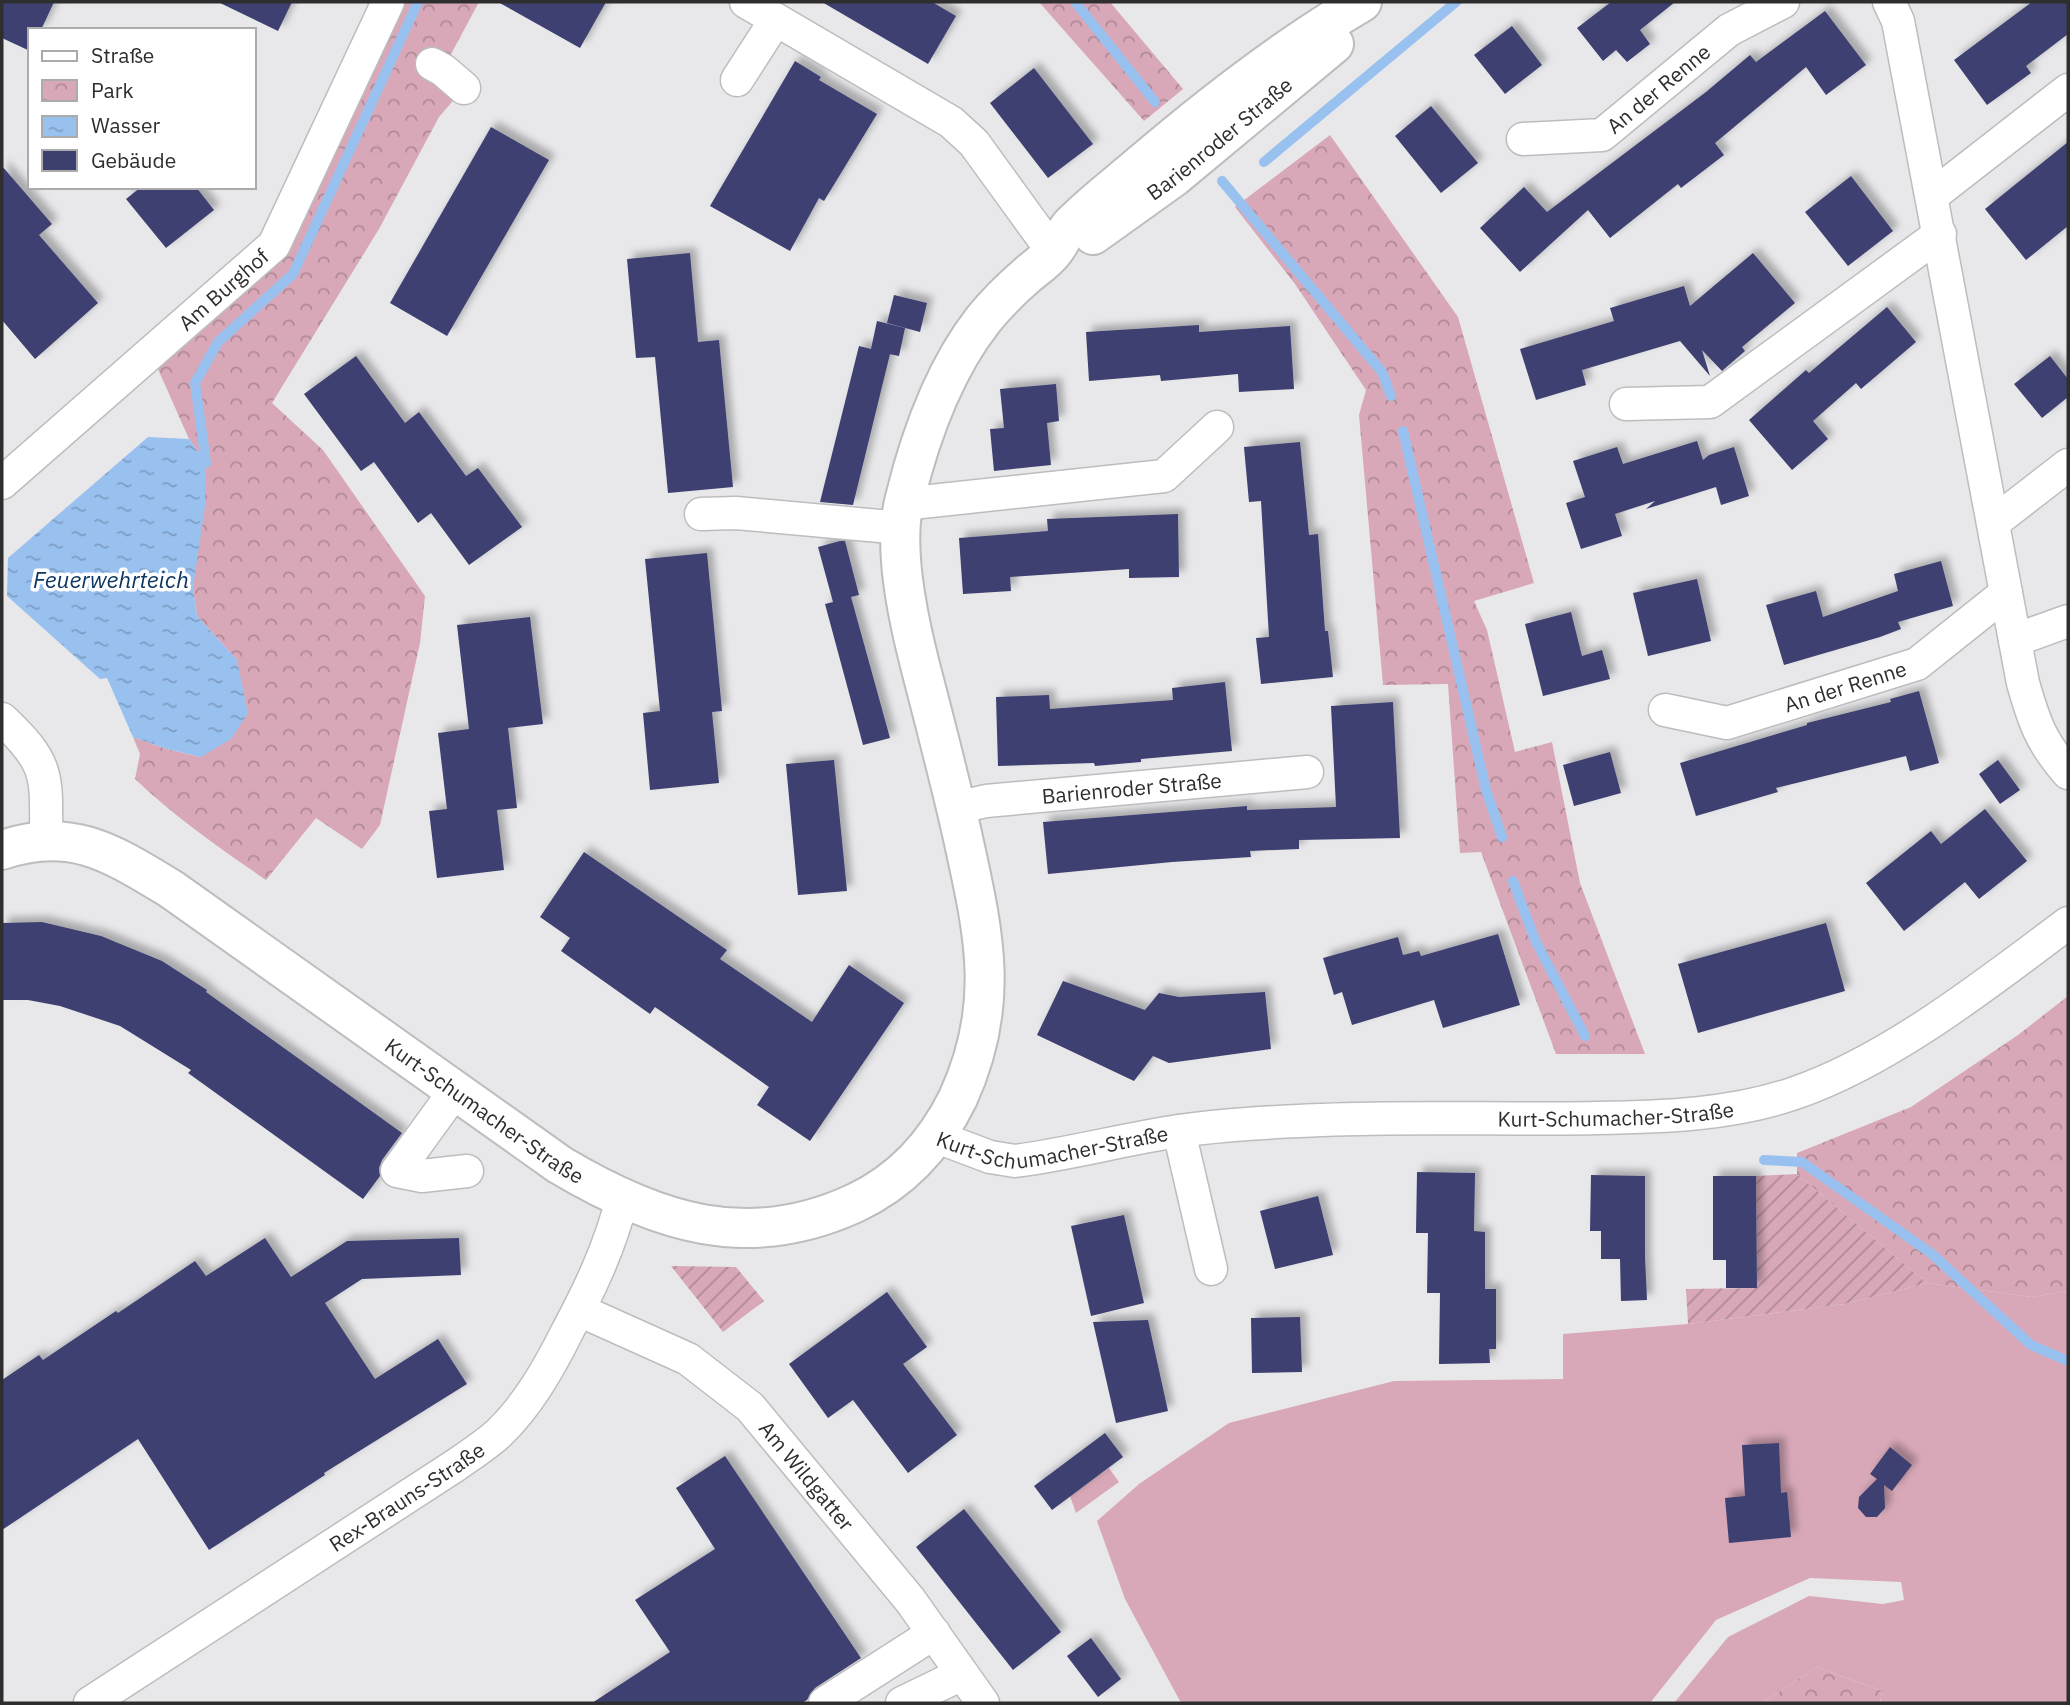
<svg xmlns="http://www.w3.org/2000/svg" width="2070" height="1705" viewBox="0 0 2070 1705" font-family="'IBM Plex Sans',sans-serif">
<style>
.grass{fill:#d8a8b8}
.park{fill:url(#park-crowns)}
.garden{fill:url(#garden-furrows)}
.water{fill:url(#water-ripples)}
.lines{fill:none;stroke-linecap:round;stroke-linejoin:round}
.stream{stroke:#99c1f0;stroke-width:10}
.building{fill:#3c406f;filter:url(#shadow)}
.minor-casing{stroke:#bdbcbf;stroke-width:35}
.major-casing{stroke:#bdbcbf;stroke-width:42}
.minor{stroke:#fff;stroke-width:32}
.major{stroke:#fff;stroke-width:38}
.labels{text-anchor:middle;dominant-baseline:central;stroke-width:7;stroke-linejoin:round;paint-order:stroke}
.street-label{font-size:21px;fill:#2e2e2f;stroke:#fff}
.water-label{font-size:23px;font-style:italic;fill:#0d3761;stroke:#fff}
</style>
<defs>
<pattern id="park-crowns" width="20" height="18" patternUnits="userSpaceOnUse" patternTransform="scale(1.75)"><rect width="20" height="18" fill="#d8a8b8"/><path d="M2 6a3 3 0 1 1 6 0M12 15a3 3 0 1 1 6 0" fill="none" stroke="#b08996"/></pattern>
<pattern id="garden-furrows" width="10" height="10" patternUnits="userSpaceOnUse" patternTransform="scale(1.75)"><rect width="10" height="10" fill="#d8a8b8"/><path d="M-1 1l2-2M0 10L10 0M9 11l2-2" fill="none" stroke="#b08996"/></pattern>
<pattern id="water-ripples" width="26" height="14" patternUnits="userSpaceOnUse" patternTransform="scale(1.75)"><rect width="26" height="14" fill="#99c1f0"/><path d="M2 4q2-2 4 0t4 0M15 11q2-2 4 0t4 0" fill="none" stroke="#7d9dc3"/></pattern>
<filter id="shadow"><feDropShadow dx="6" dy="-6" stdDeviation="3.5" flood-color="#0004"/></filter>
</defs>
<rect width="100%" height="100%" fill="#e8e7ea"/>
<g class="grass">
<polygon points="1927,1283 2032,1297 2068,1291 2068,1703 1880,1703 1882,1691 1817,1667 1762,1703 1674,1703 1728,1637 1809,1596 1883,1604 1904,1600 1901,1582 1810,1578 1716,1620 1650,1703 1181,1703 1125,1599 1097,1521 1139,1484 1229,1423 1394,1381 1563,1379 1563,1334 1688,1324 1845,1304"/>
<polygon points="1109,1468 1119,1482 1076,1513 1070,1496"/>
</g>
<g class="park">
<path d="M388,2H479L443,69L464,88L439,117L379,229L272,403L323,450L425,596L420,643L380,825L362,849L316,818L266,880C221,849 175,817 135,779L140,754L133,737L167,749L201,757L237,660L197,616L193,588L206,463L189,439L158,369L274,245Z"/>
<polygon points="1039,2 1110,2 1183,89 1144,121"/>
<polygon points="1330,135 1458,317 1534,583 1474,601 1487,630 1515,752 1552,742 1580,883 1645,1054 1556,1054 1481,852 1460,853 1448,684 1383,685 1359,415 1366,390 1295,284 1235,207"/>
<polygon points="2068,996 2068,1291 2032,1297 1927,1283 1797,1174 1797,1153 1911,1107 2018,1035"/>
<polygon points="1817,1667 1882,1691 1880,1703 1762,1703"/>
</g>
<g class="garden">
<polygon points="1797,1174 1927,1283 1845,1304 1688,1324 1686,1289 1757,1288 1756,1176"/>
<polygon points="671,1266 736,1267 764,1301 723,1332"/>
</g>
<polygon class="water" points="148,437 189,439 206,463 205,506 193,588 197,616 237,660 248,713 231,739 201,757 167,749 133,737 107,678 100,679 7,596 8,558"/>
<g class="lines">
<g class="stream">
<polyline points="1075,2 1155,102"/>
<polyline points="1264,162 1456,2"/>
<polyline points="1222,181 1382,372 1391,396"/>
<polyline points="1403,431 1486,790 1502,837"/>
<polyline points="206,463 195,383 218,342 293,274 418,2"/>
<polyline points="1513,881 1535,940 1585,1036"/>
<polyline points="1764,1160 1802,1162 1932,1254 2031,1345 2068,1361"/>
</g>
</g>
<g class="building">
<polygon points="2,2 54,2 41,30 30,30 30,51 2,38"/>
<polygon points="218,2 292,2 278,31"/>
<polygon points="498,2 606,2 580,48"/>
<polygon points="822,2 932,2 956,16 928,64"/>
<polygon points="1611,2 1675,2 1640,30 1650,44 1627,62 1616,50 1603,61 1577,28"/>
<polygon points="2032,2 2068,2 2068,34 2026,66 2031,73 1987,105 1954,60"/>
<polygon points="1825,11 1866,65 1826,95 1806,67 1715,143 1724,155 1681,188 1678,184 1610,238 1588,210 1520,272 1480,228 1524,187 1547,212 1706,92 1750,55 1756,62"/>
<polygon points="1512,26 1542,65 1505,94 1474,55"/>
<polygon points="795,61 821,77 819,80 877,114 824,201 819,198 790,251 710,206"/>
<polygon points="1034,68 1093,144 1048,178 990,103"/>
<polygon points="1431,106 1478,163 1441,193 1395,136"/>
<polygon points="491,127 549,160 447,336 390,303"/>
<polygon points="2068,142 2068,226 2026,260 1985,209"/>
<polygon points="2,166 52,224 39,235 98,303 35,359 2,320"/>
<polygon points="1851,176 1893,231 1848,266 1805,212"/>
<polygon points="141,187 196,187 214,210 166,248 126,199"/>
<polygon points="690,253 698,342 719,340 733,487 668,493 655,357 636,358 627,259"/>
<polygon points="1753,253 1795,303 1742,347 1745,351 1722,371 1702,350 1710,376 1680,341 1582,370 1586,385 1536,400 1520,349 1614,321 1610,308 1684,286 1690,306"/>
<polygon points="894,295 927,303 920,332 887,323"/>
<polygon points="1887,307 1916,342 1861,389 1856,383 1813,421 1828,439 1792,470 1749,420 1806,370 1809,373"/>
<polygon points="877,321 905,328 899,356 884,353 890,354 853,505 820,502 859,346 871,349"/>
<polygon points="1199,325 1199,332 1290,326 1294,389 1239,392 1238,374 1161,381 1160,375 1089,381 1086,332"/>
<polygon points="356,356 405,423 419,412 466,476 478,468 522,527 469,565 431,513 418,523 374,462 361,471 304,394"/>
<polygon points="2050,356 2068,379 2068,397 2042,418 2014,384"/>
<polygon points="1056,384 1059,421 1047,423 1051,465 994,471 990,429 1004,428 1000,389"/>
<polygon points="1697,441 1703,460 1709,455 1734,447 1749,496 1721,505 1716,487 1646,509 1655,501 1615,514 1622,536 1581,549 1566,503 1585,497 1573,461 1617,447 1623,464"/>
<polygon points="1300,442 1309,535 1318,534 1325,631 1328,631 1333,677 1261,684 1256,638 1269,637 1261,501 1249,502 1244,447"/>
<polygon points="1178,514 1179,577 1129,578 1129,569 1010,577 1011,591 963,594 959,538 1048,531 1047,519"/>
<polygon points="840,541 845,541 859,595 851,597 890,738 863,745 825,604 833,602 818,547"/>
<polygon points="707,553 722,711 712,712 719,783 650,790 643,713 660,711 645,559"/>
<polygon points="1941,561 1953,606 1898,622 1901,629 1880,637 1784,665 1766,605 1816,591 1823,617 1898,591 1894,574"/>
<polygon points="1697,579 1711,641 1648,656 1633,593"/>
<polygon points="1571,612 1582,656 1602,650 1610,679 1543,696 1525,624"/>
<polygon points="530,617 543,724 508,728 517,808 497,810 504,870 437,878 429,811 447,809 438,733 469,729 457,625"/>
<polygon points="1225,682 1232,751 1141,759 1141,762 1095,766 1094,763 998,766 996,697 1049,695 1050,709 1173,700 1172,688"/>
<polygon points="1919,691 1939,763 1910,771 1906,756 1776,788 1778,792 1696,816 1680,763 1807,725 1807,723 1891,702 1890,699"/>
<polygon points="1393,702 1400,838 1299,840 1299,849 1250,851 1251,857 1172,862 1048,874 1043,822 1247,806 1247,810 1336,807 1331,706"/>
<polygon points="1610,752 1621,793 1574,806 1563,765"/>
<polygon points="834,760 847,891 798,895 786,764"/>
<polygon points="1998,760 2020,790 2000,804 1979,774"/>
<polygon points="1985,809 2027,861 1979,899 1965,882 1904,931 1866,883 1931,831 1941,844"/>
<polygon points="584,852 727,950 720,959 812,1022 849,965 904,1003 810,1141 757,1105 769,1087 655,1007 650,1014 561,951 570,938 540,917"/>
<polygon points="42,922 101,936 162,961 207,990 206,992 402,1133 382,1160 379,1168 380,1176 363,1199 188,1073 191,1070 120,1026 60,1006 28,1000 2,1000 2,923"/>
<polygon points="1826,923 1845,991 1698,1033 1678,964"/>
<polygon points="1498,934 1520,1005 1443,1028 1434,1000 1352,1025 1342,992 1334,995 1323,958 1398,937 1403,955 1419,951 1421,956"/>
<polygon points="1063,981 1145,1010 1159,993 1179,997 1265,992 1271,1049 1169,1063 1153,1056 1134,1081 1037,1035"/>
<polygon points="1417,1172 1475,1173 1474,1231 1485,1232 1485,1289 1496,1289 1496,1349 1489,1349 1490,1363 1439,1364 1440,1293 1427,1293 1428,1233 1416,1233"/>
<polygon points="1591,1175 1645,1176 1645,1257 1647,1300 1621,1301 1620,1259 1601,1259 1601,1231 1590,1231"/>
<polygon points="1713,1176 1756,1176 1757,1288 1726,1288 1726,1260 1713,1260"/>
<polygon points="1318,1196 1333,1255 1275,1269 1260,1211"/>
<polygon points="1124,1215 1144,1303 1091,1316 1071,1226"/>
<polygon points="265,1238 291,1277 347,1241 459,1238 461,1275 362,1279 325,1303 375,1379 438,1339 467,1384 324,1473 325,1475 209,1550 138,1439 2,1530 2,1380 39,1355 43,1360 116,1311 118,1313 195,1261 206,1276"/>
<polygon points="887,1292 927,1347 903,1364 957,1435 908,1473 853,1400 828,1418 789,1364"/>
<polygon points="1300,1317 1302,1372 1252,1373 1251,1318"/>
<polygon points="1148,1320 1168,1411 1116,1423 1093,1322"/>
<polygon points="1105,1433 1123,1457 1052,1510 1034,1486"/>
<polygon points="1779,1443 1781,1493 1787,1492 1791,1537 1729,1543 1725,1498 1745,1496 1742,1445"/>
<polygon points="1890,1447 1912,1465 1892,1491 1884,1485 1885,1508 1877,1517 1866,1517 1858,1508 1859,1497 1877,1479 1870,1474"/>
<polygon points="725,1456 861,1658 815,1688 807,1700 802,1703 592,1703 670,1652 635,1600 715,1549 676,1488"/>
<polygon points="964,1509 1061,1632 1013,1670 916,1547"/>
<polygon points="1091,1638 1121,1679 1098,1697 1067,1656"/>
</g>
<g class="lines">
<defs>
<g id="minor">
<polyline points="746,2 951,122 974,143 1053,252"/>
<path d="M1889,2L1898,21L2023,683C2034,722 2041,742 2068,773"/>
<polyline points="432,64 443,70 464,88"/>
<polyline points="737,80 775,21"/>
<path id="s1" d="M1523,139L1602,135L1729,30L1783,2"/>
<polyline points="1932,196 2068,90"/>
<polyline points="1626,404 1710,402 1940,234"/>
<path id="s2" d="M2,483L274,245L388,2"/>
<polyline points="903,504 1164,476 1217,427"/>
<polyline points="701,514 736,513 902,528"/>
<polyline points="1993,523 2068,465"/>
<polyline points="2015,640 2068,621"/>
<path id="s3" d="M1665,710L1727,723L1917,664L2006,593"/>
<path d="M2,719C51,765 46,776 46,840"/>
<path id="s4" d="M956,808L986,801L1307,772"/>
<polyline points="455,1091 397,1171 422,1176 467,1171"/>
<polyline points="1179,1131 1211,1269"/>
<path id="s5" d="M937,1137L990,1157L1015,1161C1070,1154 1124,1139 1179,1131C1227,1124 1276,1122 1323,1120C1414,1116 1506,1120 1596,1118C1662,1117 1732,1115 1795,1093C1889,1061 1988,983 2068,923"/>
<path id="s6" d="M579,1310L688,1359L750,1407L910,1600L983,1703"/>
<path id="s7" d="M90,1703L456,1465C470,1455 486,1445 499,1433C528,1405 549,1368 567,1332C590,1289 610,1247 622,1199"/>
<polyline points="825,1703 934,1633"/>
<polyline points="902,1703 962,1674"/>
</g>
<g id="major">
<path id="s8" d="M1093,235L1174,177L1334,44"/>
<path id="s9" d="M2,850C72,826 113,854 171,889L560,1165C656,1222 747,1253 855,1203C902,1181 935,1145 958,1098C1001,1004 984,934 963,838C950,780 935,723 920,665C908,618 892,546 905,498C920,437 944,370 983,320C995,305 1011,289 1026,276C1035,268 1046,261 1053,252C1061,243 1064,231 1073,223C1094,202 1118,184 1140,165C1210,105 1283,48 1362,2"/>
</g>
</defs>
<use href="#minor" class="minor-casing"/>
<use href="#major" class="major-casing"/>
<use href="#minor" class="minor"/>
<use href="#major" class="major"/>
</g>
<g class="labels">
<g class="street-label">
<text stroke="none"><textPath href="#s1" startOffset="152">An der Renne</textPath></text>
<text stroke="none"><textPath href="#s8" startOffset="159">Barienroder Straße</textPath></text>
<text stroke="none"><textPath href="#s2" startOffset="294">Am Burghof</textPath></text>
<text stroke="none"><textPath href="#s3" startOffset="187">An der Renne</textPath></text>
<text stroke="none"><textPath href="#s4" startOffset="177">Barienroder Straße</textPath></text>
<text stroke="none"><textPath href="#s9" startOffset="565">Kurt-Schumacher-Straße</textPath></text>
<text stroke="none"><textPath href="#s5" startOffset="686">Kurt-Schumacher-Straße</textPath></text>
<text stroke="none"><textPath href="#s5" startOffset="119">Kurt-Schumacher-Straße</textPath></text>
<text stroke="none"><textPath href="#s6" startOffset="287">Am Wildgatter</textPath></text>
<text stroke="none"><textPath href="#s7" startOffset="378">Rex-Brauns-Straße</textPath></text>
</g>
<g class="water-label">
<text x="111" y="579">Feuerwehrteich</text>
</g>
</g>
<rect width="2070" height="1705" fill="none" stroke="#2e2e2f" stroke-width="7"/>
<rect x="28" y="28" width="228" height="161" fill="#ffffff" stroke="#ababac" stroke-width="2"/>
<rect x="42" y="51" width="35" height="10" fill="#ffffff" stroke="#ababac" stroke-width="2"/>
<text x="91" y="63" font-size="21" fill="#2e2e2f">Straße</text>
<rect x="42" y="80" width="35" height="21" fill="url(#park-crowns)" stroke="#ababac" stroke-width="2"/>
<text x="91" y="98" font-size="21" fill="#2e2e2f">Park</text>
<rect x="42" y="116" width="35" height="21" fill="url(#water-ripples)" stroke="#ababac" stroke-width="2"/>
<text x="91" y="133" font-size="21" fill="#2e2e2f">Wasser</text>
<rect x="42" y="150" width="35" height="21" fill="#3c406f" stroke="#ababac" stroke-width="2"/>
<text x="91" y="168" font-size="21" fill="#2e2e2f">Gebäude</text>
</svg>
